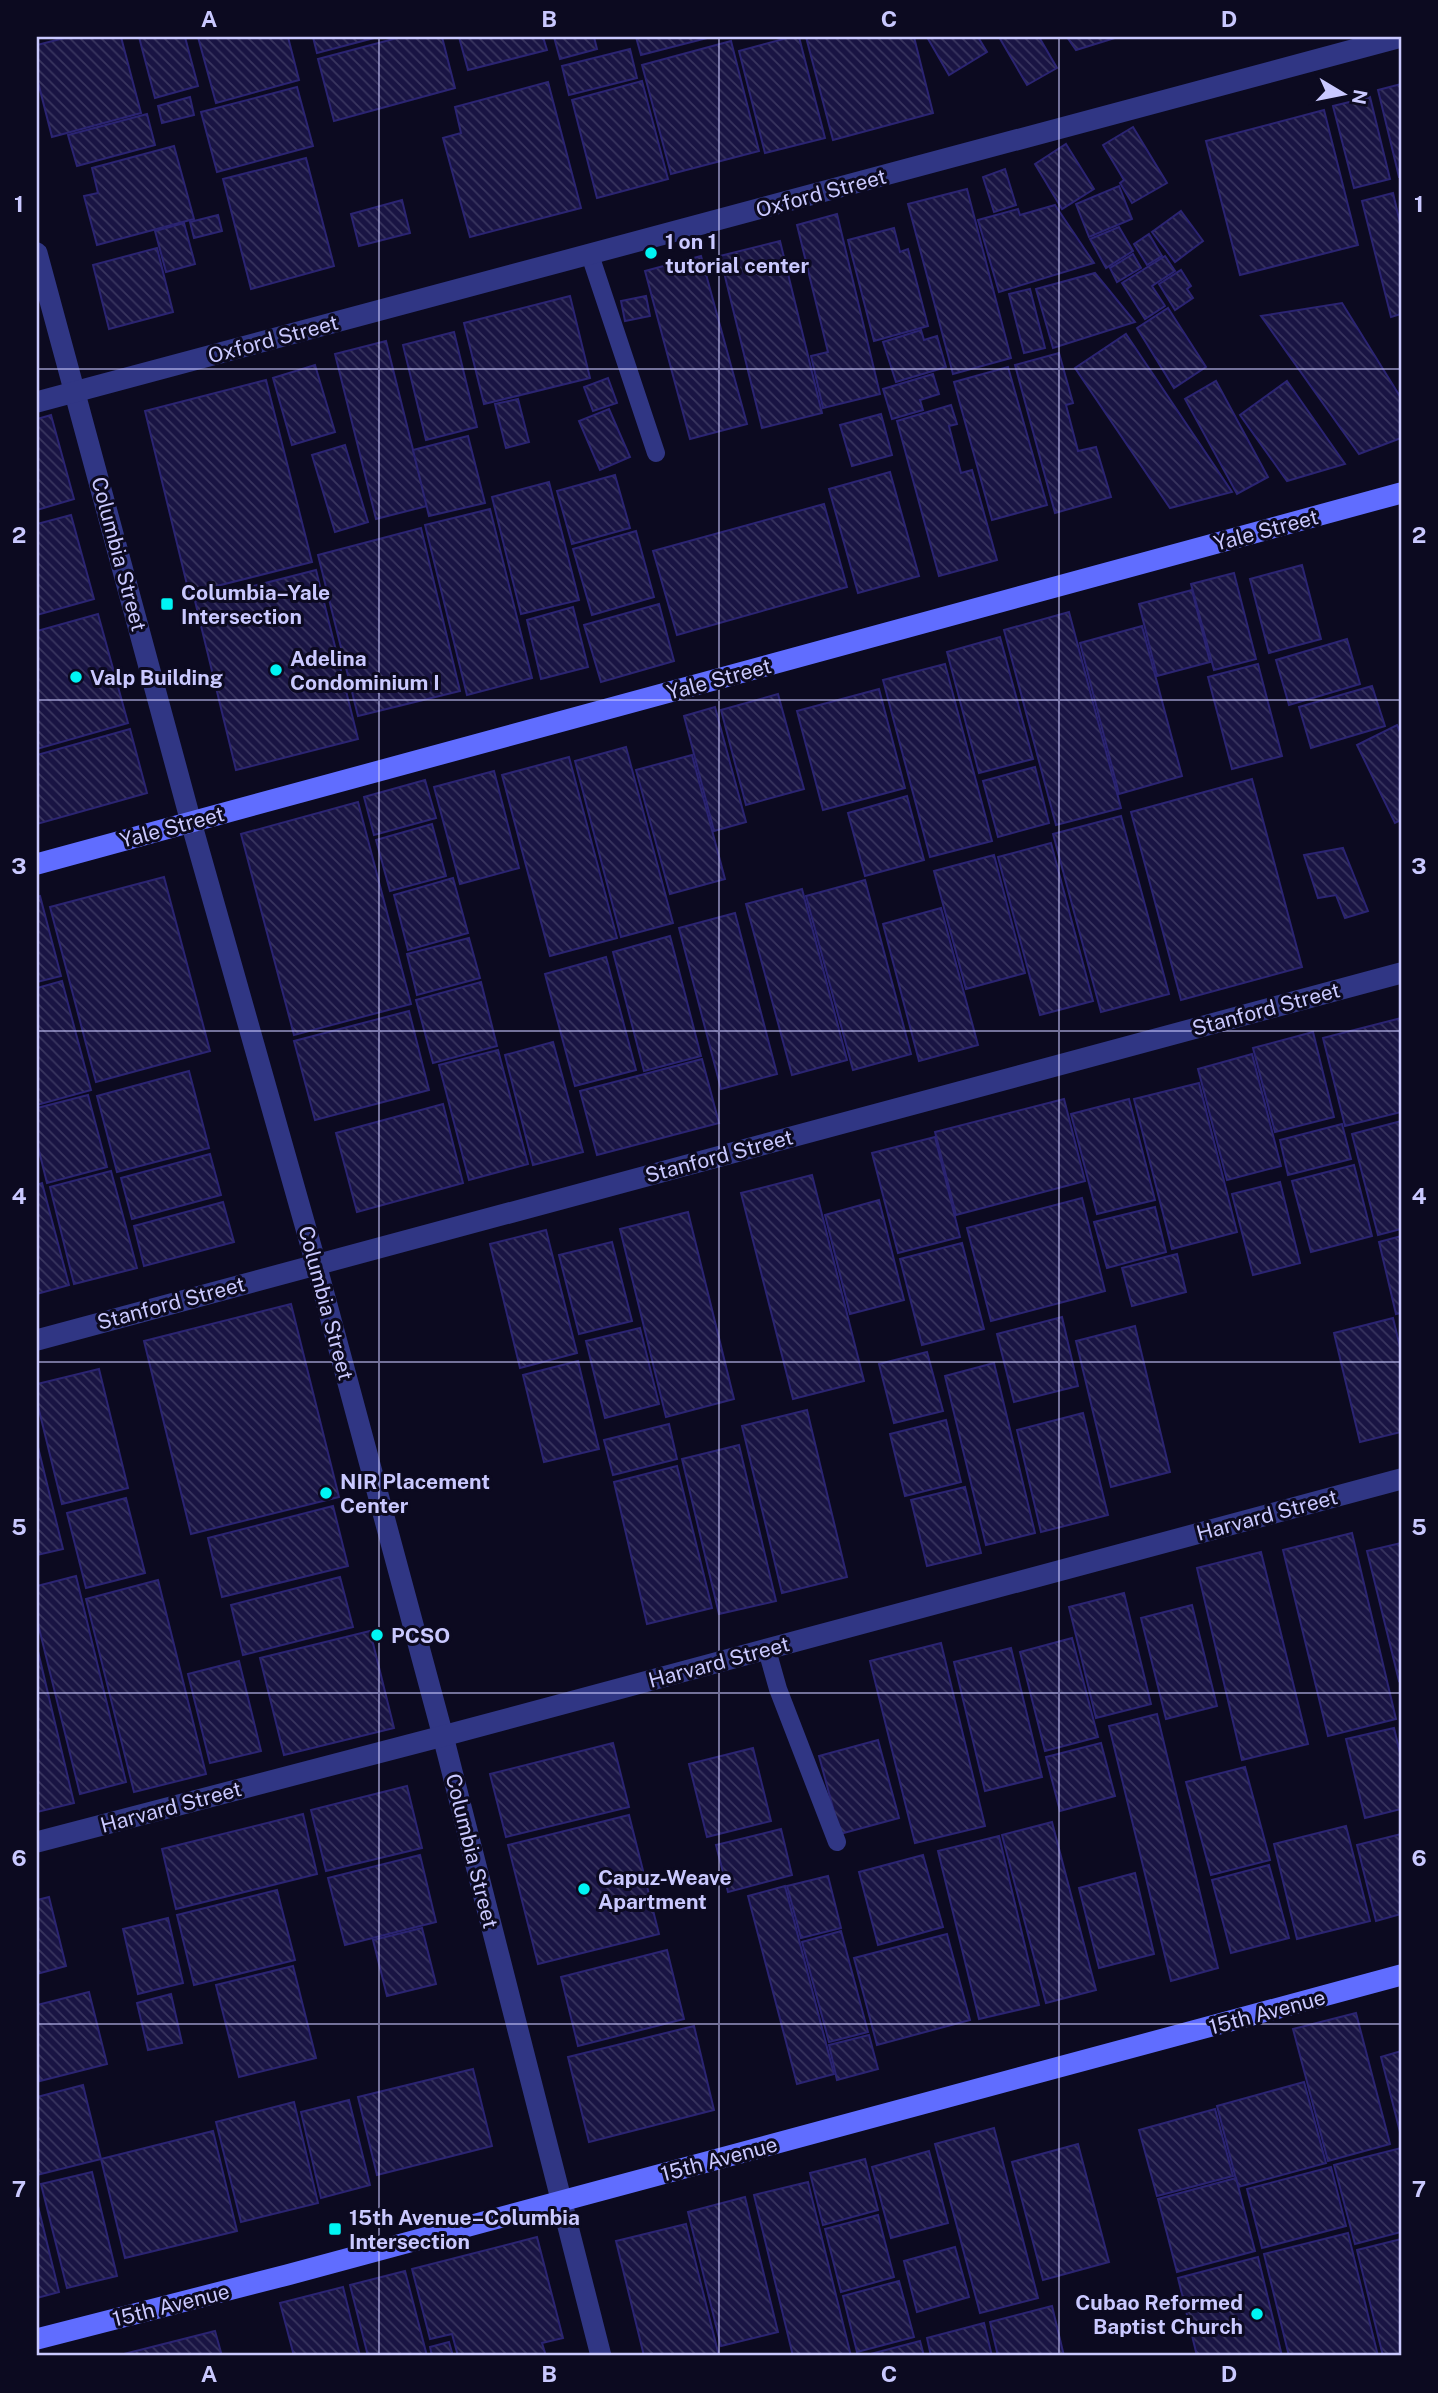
<svg xmlns="http://www.w3.org/2000/svg" width="1438" height="2393" viewBox="0 0 1438 2393" font-family="'Public Sans',sans-serif">
<style>
.building{fill:url(#building-back-hatch);stroke:#2b2472;stroke-width:2}
.lines{fill:none;stroke-linecap:round;stroke-linejoin:round}
.lane{stroke:#303684;stroke-width:18}
.street{stroke:#303684;stroke-width:21}
.secondary{stroke:#606dff;stroke-width:21}
.grid{fill:none;stroke:#cac9ff;stroke-width:2;stroke-opacity:0.55}
.poi-dot{fill:#00f4f3;stroke:#0c0a20;stroke-width:2.5}
.labels{text-anchor:middle;dominant-baseline:central;stroke-width:6;stroke-linejoin:round;paint-order:stroke}
.street-label{font-size:21px;fill:#cac9ff;stroke:#0c0a20}
.poi-label{font-size:21px;font-weight:bold;fill:#cac9ff;stroke:#0c0a20;text-anchor:start}
.neatline{fill:none;stroke:#cac9ff;stroke-width:2.5}
.grid-label{font-size:23px;text-anchor:middle;font-weight:bold;fill:#cac9ff}
</style>
<defs>
<pattern id="building-back-hatch" width="6" height="6" patternUnits="userSpaceOnUse" patternTransform="scale(1.75)"><rect width="6" height="6" fill="#191443"/><path d="M-1 5l2 2M0 0l6 6M5-1l2 2" fill="none" stroke="#39355f"/></pattern>
</defs>
<rect width="100%" height="100%" fill="#0c0a20"/>
<g class="building">
<polygon points="68,37 121,37 141,113 52,137 37,78 37,45"/>
<polygon points="139,37 185,37 198,86 155,98"/>
<polygon points="198,37 288,37 299,80 216,103"/>
<polygon points="313,37 378,37 317,53"/>
<polygon points="401,37 442,37 455,88 334,121 318,59"/>
<polygon points="459,37 543,37 547,50 468,70"/>
<polygon points="554,37 594,37 597,49 560,59"/>
<polygon points="636,37 711,37 641,55"/>
<polygon points="791,37 799,37 825,138 765,153 739,51"/>
<polygon points="806,37 914,37 933,113 833,140"/>
<polygon points="927,37 978,37 987,52 949,75"/>
<polygon points="999,37 1039,37 1057,68 1027,85"/>
<polygon points="1067,37 1118,37 1076,50"/>
<polygon points="731,41 759,151 671,174 642,65"/>
<polygon points="630,49 637,78 569,95 562,66"/>
<polygon points="642,81 668,179 597,198 572,100"/>
<polygon points="548,82 581,208 470,237 443,138 461,133 455,107"/>
<polygon points="1401,84 1401,177 1399,177 1378,90"/>
<polygon points="297,87 313,146 217,172 201,112"/>
<polygon points="190,97 194,115 162,123 158,106"/>
<polygon points="1370,97 1390,179 1354,188 1333,106"/>
<polygon points="1324,110 1358,245 1240,275 1206,141"/>
<polygon points="147,114 155,145 77,166 68,135"/>
<polygon points="1133,127 1167,183 1132,203 1120,183 1124,180 1103,145"/>
<polygon points="1066,144 1094,189 1062,209 1035,164"/>
<polygon points="174,146 194,219 97,245 84,196 98,193 92,168"/>
<polygon points="306,158 334,266 251,289 223,179"/>
<polygon points="1005,169 1016,205 994,212 983,177"/>
<polygon points="1119,186 1132,219 1089,237 1076,204"/>
<polygon points="967,189 1011,358 953,374 908,204"/>
<polygon points="1393,193 1401,227 1401,314 1391,317 1362,201"/>
<polygon points="402,200 410,233 359,246 351,214"/>
<polygon points="1055,205 1094,263 999,292 978,220 1018,209 1020,215"/>
<polygon points="1181,211 1203,241 1175,262 1152,232"/>
<polygon points="837,214 880,394 823,408 811,356 828,352 797,225"/>
<polygon points="218,215 222,231 194,238 190,222"/>
<polygon points="184,223 195,264 166,272 155,231"/>
<polygon points="1119,227 1133,251 1106,268 1090,239"/>
<polygon points="894,228 900,252 908,249 928,326 874,341 848,240"/>
<polygon points="1149,234 1162,256 1147,265 1134,244"/>
<polygon points="780,241 822,413 762,428 720,256"/>
<polygon points="157,248 173,312 109,329 93,265"/>
<polygon points="1133,254 1141,268 1117,282 1110,268"/>
<polygon points="701,256 747,424 690,439 645,271"/>
<polygon points="1165,256 1175,271 1152,286 1165,306 1145,319 1122,283"/>
<polygon points="1181,270 1191,286 1187,289 1193,298 1175,310 1159,284"/>
<polygon points="1095,273 1135,322 1053,348 1036,289"/>
<polygon points="1030,289 1045,348 1024,353 1009,294"/>
<polygon points="570,296 590,378 484,404 464,323"/>
<polygon points="646,296 650,316 625,321 621,301"/>
<polygon points="1342,303 1401,398 1401,438 1359,454 1261,316"/>
<polygon points="1168,308 1206,367 1174,388 1137,328"/>
<polygon points="921,330 924,340 937,336 946,367 896,382 883,342"/>
<polygon points="454,332 477,427 426,440 403,345"/>
<polygon points="1126,334 1232,492 1170,508 1075,368"/>
<polygon points="386,341 427,506 376,519 335,354"/>
<polygon points="1059,353 1073,403 1066,405 1078,451 1096,447 1111,497 1055,513 1015,365"/>
<polygon points="315,365 335,432 292,445 273,378"/>
<polygon points="1008,367 1047,505 992,520 954,382"/>
<polygon points="933,374 939,394 920,400 923,410 892,419 883,389"/>
<polygon points="608,378 617,403 593,411 584,387"/>
<polygon points="266,380 312,562 189,593 145,411"/>
<polygon points="1216,381 1268,477 1237,494 1185,399"/>
<polygon points="1287,381 1345,464 1287,481 1240,415"/>
<polygon points="518,399 529,442 506,448 495,404"/>
<polygon points="951,405 957,424 949,426 961,473 972,470 997,560 939,576 897,421"/>
<polygon points="609,409 630,457 600,470 579,421"/>
<polygon points="881,414 892,455 852,466 840,425"/>
<polygon points="51,415 74,499 37,510 37,419"/>
<polygon points="468,436 485,503 429,516 413,450"/>
<polygon points="345,445 368,522 335,532 312,455"/>
<polygon points="890,472 919,576 858,593 829,489"/>
<polygon points="615,475 630,528 572,544 557,491"/>
<polygon points="549,482 579,600 521,614 492,497"/>
<polygon points="824,504 847,587 677,635 653,551"/>
<polygon points="490,509 532,678 467,695 425,525"/>
<polygon points="71,515 94,599 37,615 37,524"/>
<polygon points="421,528 460,691 358,716 318,555"/>
<polygon points="636,531 654,597 592,615 573,549"/>
<polygon points="1302,565 1321,639 1269,653 1250,579"/>
<polygon points="316,570 358,739 236,770 195,601"/>
<polygon points="1234,573 1256,659 1214,670 1191,584"/>
<polygon points="1192,590 1210,662 1157,676 1139,604"/>
<polygon points="659,604 674,661 601,682 584,625"/>
<polygon points="573,607 588,667 541,679 527,620"/>
<polygon points="1069,612 1121,808 1056,825 1004,630"/>
<polygon points="98,614 128,723 37,749 37,631"/>
<polygon points="1142,626 1182,776 1119,794 1080,643"/>
<polygon points="1000,637 1033,759 979,773 947,652"/>
<polygon points="1347,639 1360,684 1289,705 1276,660"/>
<polygon points="945,664 992,841 930,857 883,680"/>
<polygon points="1258,664 1282,756 1232,769 1208,677"/>
<polygon points="1372,686 1385,726 1311,748 1299,707"/>
<polygon points="879,689 905,788 823,810 797,711"/>
<polygon points="778,694 804,789 746,805 721,710"/>
<polygon points="715,707 746,822 714,831 684,716"/>
<polygon points="1397,725 1401,734 1401,820 1395,823 1357,745"/>
<polygon points="130,729 147,793 37,824 37,755"/>
<polygon points="626,747 673,923 621,937 575,761"/>
<polygon points="692,755 725,879 670,894 636,770"/>
<polygon points="569,757 617,938 550,956 502,775"/>
<polygon points="1035,767 1049,823 998,837 983,781"/>
<polygon points="494,771 519,868 460,884 434,787"/>
<polygon points="1252,779 1302,967 1181,1000 1131,812"/>
<polygon points="425,780 436,818 374,835 364,797"/>
<polygon points="907,796 924,860 865,876 848,813"/>
<polygon points="358,802 411,1004 294,1035 241,834"/>
<polygon points="1121,816 1169,994 1101,1012 1053,834"/>
<polygon points="432,824 446,876 390,891 376,840"/>
<polygon points="1051,843 1093,1001 1040,1015 998,857"/>
<polygon points="1343,848 1368,911 1345,918 1336,895 1318,898 1304,855"/>
<polygon points="994,855 1025,973 966,989 934,871"/>
<polygon points="164,877 210,1051 96,1082 50,907"/>
<polygon points="453,878 468,933 408,950 394,895"/>
<polygon points="865,880 911,1054 853,1070 806,896"/>
<polygon points="802,889 847,1060 792,1075 746,904"/>
<polygon points="40,896 61,976 37,982 37,897"/>
<polygon points="941,908 978,1045 919,1061 883,924"/>
<polygon points="735,913 777,1074 721,1089 679,928"/>
<polygon points="670,936 701,1056 644,1071 613,952"/>
<polygon points="469,938 480,978 417,995 407,954"/>
<polygon points="606,957 636,1070 575,1086 545,974"/>
<polygon points="62,981 91,1090 37,1105 37,988"/>
<polygon points="481,982 497,1046 433,1063 416,1000"/>
<polygon points="409,1011 429,1090 315,1120 294,1041"/>
<polygon points="1401,1018 1401,1112 1345,1126 1323,1038"/>
<polygon points="1313,1032 1334,1117 1275,1132 1253,1048"/>
<polygon points="553,1042 583,1152 533,1165 505,1055"/>
<polygon points="498,1050 528,1164 469,1180 439,1065"/>
<polygon points="1252,1054 1281,1166 1227,1180 1198,1069"/>
<polygon points="702,1059 719,1123 597,1155 580,1091"/>
<polygon points="189,1071 209,1148 117,1172 97,1096"/>
<polygon points="1199,1083 1237,1232 1172,1249 1134,1099"/>
<polygon points="88,1095 107,1167 47,1183 37,1143 37,1108"/>
<polygon points="1064,1099 1085,1181 956,1215 935,1132"/>
<polygon points="1129,1099 1155,1200 1097,1214 1071,1114"/>
<polygon points="443,1104 463,1183 357,1212 336,1133"/>
<polygon points="1401,1121 1401,1229 1378,1235 1352,1134"/>
<polygon points="1342,1124 1351,1159 1288,1175 1280,1140"/>
<polygon points="935,1137 960,1237 898,1253 872,1153"/>
<polygon points="210,1154 221,1195 132,1219 121,1178"/>
<polygon points="1354,1165 1372,1236 1311,1252 1292,1181"/>
<polygon points="111,1171 137,1268 74,1284 50,1187"/>
<polygon points="812,1175 864,1381 793,1399 741,1193"/>
<polygon points="1280,1182 1300,1263 1253,1275 1232,1194"/>
<polygon points="42,1183 69,1285 37,1294 37,1185"/>
<polygon points="1082,1198 1105,1291 991,1321 967,1228"/>
<polygon points="879,1200 904,1300 850,1314 825,1215"/>
<polygon points="223,1202 234,1242 144,1266 134,1226"/>
<polygon points="1155,1207 1166,1252 1107,1268 1094,1222"/>
<polygon points="688,1212 734,1399 666,1417 620,1229"/>
<polygon points="546,1230 577,1353 520,1368 490,1244"/>
<polygon points="1401,1236 1401,1313 1396,1314 1379,1242"/>
<polygon points="612,1242 632,1321 579,1334 559,1255"/>
<polygon points="962,1243 984,1329 922,1345 900,1259"/>
<polygon points="1177,1254 1186,1292 1132,1306 1122,1268"/>
<polygon points="291,1304 339,1497 191,1534 144,1341"/>
<polygon points="1062,1317 1078,1386 1014,1402 997,1334"/>
<polygon points="1393,1318 1401,1351 1401,1432 1360,1442 1334,1333"/>
<polygon points="1135,1326 1170,1472 1111,1487 1076,1341"/>
<polygon points="640,1328 659,1404 605,1418 586,1341"/>
<polygon points="927,1352 943,1411 894,1423 879,1364"/>
<polygon points="578,1361 599,1449 544,1462 523,1375"/>
<polygon points="994,1363 1035,1533 986,1545 945,1376"/>
<polygon points="99,1369 128,1488 62,1504 37,1402 37,1384"/>
<polygon points="807,1410 847,1577 782,1593 742,1426"/>
<polygon points="1083,1413 1108,1515 1041,1532 1017,1430"/>
<polygon points="946,1420 961,1482 905,1496 890,1434"/>
<polygon points="669,1424 677,1459 613,1475 604,1440"/>
<polygon points="37,1443 63,1549 37,1555"/>
<polygon points="739,1445 776,1601 719,1614 682,1459"/>
<polygon points="677,1466 712,1608 647,1624 614,1482"/>
<polygon points="965,1487 981,1553 927,1566 911,1500"/>
<polygon points="126,1498 145,1573 86,1588 67,1513"/>
<polygon points="333,1506 348,1566 222,1597 208,1538"/>
<polygon points="1352,1533 1396,1719 1328,1736 1283,1550"/>
<polygon points="1401,1543 1401,1680 1399,1681 1367,1551"/>
<polygon points="1261,1552 1308,1744 1242,1760 1197,1568"/>
<polygon points="76,1576 126,1782 80,1794 37,1620 37,1586"/>
<polygon points="340,1577 353,1627 243,1655 231,1605"/>
<polygon points="158,1580 206,1774 134,1792 86,1599"/>
<polygon points="1124,1593 1151,1704 1096,1718 1069,1607"/>
<polygon points="1192,1605 1217,1706 1166,1719 1141,1618"/>
<polygon points="370,1631 394,1728 284,1755 260,1658"/>
<polygon points="1072,1638 1098,1737 1045,1751 1020,1652"/>
<polygon points="941,1643 985,1826 915,1843 870,1661"/>
<polygon points="37,1647 74,1803 37,1812"/>
<polygon points="1011,1648 1042,1777 985,1791 954,1662"/>
<polygon points="239,1661 261,1751 210,1763 188,1674"/>
<polygon points="1157,1714 1218,1968 1171,1981 1109,1726"/>
<polygon points="1394,1728 1401,1757 1401,1809 1365,1818 1346,1739"/>
<polygon points="878,1740 899,1818 840,1834 819,1756"/>
<polygon points="613,1743 629,1807 506,1837 490,1774"/>
<polygon points="1101,1743 1115,1796 1060,1811 1046,1757"/>
<polygon points="753,1748 771,1821 707,1837 689,1764"/>
<polygon points="1245,1767 1270,1860 1211,1875 1186,1782"/>
<polygon points="407,1786 422,1848 326,1871 311,1810"/>
<polygon points="303,1814 317,1874 176,1909 162,1849"/>
<polygon points="629,1815 659,1934 538,1964 508,1845"/>
<polygon points="1052,1822 1096,1990 1046,2003 1002,1835"/>
<polygon points="1346,1826 1370,1921 1297,1939 1274,1844"/>
<polygon points="781,1829 792,1875 728,1892 716,1845"/>
<polygon points="1401,1834 1401,1914 1376,1921 1357,1845"/>
<polygon points="999,1836 1039,2005 979,2019 938,1851"/>
<polygon points="420,1855 436,1922 345,1945 328,1878"/>
<polygon points="923,1855 943,1927 878,1945 859,1872"/>
<polygon points="1269,1865 1289,1938 1231,1953 1212,1880"/>
<polygon points="1135,1873 1154,1954 1099,1968 1079,1888"/>
<polygon points="828,1876 841,1928 801,1938 787,1886"/>
<polygon points="785,1886 834,2074 797,2084 748,1896"/>
<polygon points="277,1890 295,1960 194,1985 177,1915"/>
<polygon points="49,1897 66,1966 37,1974 37,1900"/>
<polygon points="168,1918 183,1983 138,1994 123,1929"/>
<polygon points="422,1928 436,1984 387,1996 373,1940"/>
<polygon points="841,1931 868,2032 829,2042 802,1942"/>
<polygon points="947,1934 970,2020 877,2045 854,1958"/>
<polygon points="667,1950 684,2019 578,2046 561,1977"/>
<polygon points="293,1966 316,2058 239,2077 216,1985"/>
<polygon points="89,1992 107,2064 40,2081 37,2069 37,2005"/>
<polygon points="171,1994 182,2043 148,2050 137,2003"/>
<polygon points="1356,2013 1390,2144 1328,2161 1293,2029"/>
<polygon points="694,2026 714,2110 589,2142 568,2057"/>
<polygon points="869,2035 878,2069 837,2080 829,2045"/>
<polygon points="1401,2051 1401,2136 1381,2057"/>
<polygon points="473,2069 492,2146 377,2175 358,2097"/>
<polygon points="1304,2082 1326,2163 1238,2187 1217,2106"/>
<polygon points="83,2085 101,2159 37,2175 37,2097"/>
<polygon points="349,2100 370,2185 321,2198 301,2112"/>
<polygon points="294,2102 318,2203 241,2222 216,2122"/>
<polygon points="1215,2109 1233,2176 1157,2196 1139,2130"/>
<polygon points="994,2128 1038,2298 980,2313 935,2144"/>
<polygon points="213,2131 237,2231 125,2258 101,2159"/>
<polygon points="1078,2144 1109,2262 1043,2280 1012,2162"/>
<polygon points="1401,2148 1401,2232 1355,2244 1334,2165"/>
<polygon points="929,2151 948,2223 891,2238 872,2167"/>
<polygon points="865,2159 878,2210 823,2225 810,2173"/>
<polygon points="1331,2167 1346,2226 1262,2248 1247,2189"/>
<polygon points="92,2172 117,2276 67,2288 41,2184"/>
<polygon points="1236,2178 1255,2251 1177,2272 1158,2199"/>
<polygon points="808,2182 851,2356 793,2356 754,2195"/>
<polygon points="745,2197 778,2332 721,2346 688,2212"/>
<polygon points="37,2202 59,2292 37,2298"/>
<polygon points="878,2215 894,2277 841,2292 825,2229"/>
<polygon points="686,2224 719,2356 644,2356 616,2241"/>
<polygon points="1348,2233 1378,2356 1289,2356 1264,2254"/>
<polygon points="537,2237 563,2338 542,2343 546,2356 458,2356 452,2334 430,2339 412,2269"/>
<polygon points="1401,2239 1401,2356 1383,2356 1357,2250"/>
<polygon points="955,2247 969,2297 917,2312 904,2261"/>
<polygon points="1258,2257 1282,2356 1197,2356 1178,2278"/>
<polygon points="405,2271 427,2356 368,2356 350,2285"/>
<polygon points="899,2281 914,2337 857,2352 843,2296"/>
<polygon points="343,2287 360,2356 294,2356 280,2303"/>
<polygon points="1052,2306 1064,2356 998,2356 990,2322"/>
<polygon points="984,2323 992,2356 931,2356 927,2338"/>
<polygon points="215,2331 222,2356 116,2356"/>
<polygon points="920,2341 924,2356 863,2356"/>
<polygon points="449,2342 453,2356 432,2356 430,2347"/>
</g>
<g class="lines">
<g class="lane">
<polyline points="590,255 656,453"/>
<polyline points="767,1650 778,1689 837,1842"/>
</g>
<g class="street">
<polyline points="37,253 191,822 316,1264 443,1736 601,2356"/>
<polyline points="37,402 1401,37"/>
<polyline points="37,1340 1401,973"/>
<polyline points="37,1842 443,1736 1401,1479"/>
</g>
<g class="secondary">
<polyline points="37,864 1401,493"/>
<polyline points="37,2339 287,2275 1401,1975"/>
</g>
</g>
<path class="grid" d="M379,37V2356M719,37V2356M1059,37V2356M37,369H1401M37,700H1401M37,1031H1401M37,1362H1401M37,1693H1401M37,2024H1401"/>
<g class="poi-dot">
<circle cx="651" cy="253" r="7"/>
<rect x="160" y="597" width="14" height="14" rx="3.5"/>
<circle cx="276" cy="670" r="7"/>
<circle cx="76" cy="677" r="7"/>
<circle cx="326" cy="1493" r="7"/>
<circle cx="377" cy="1635" r="7"/>
<circle cx="584" cy="1889" r="7"/>
<rect x="328" y="2222" width="14" height="14" rx="3.5"/>
<circle cx="1257" cy="2314" r="7"/>
</g>
<g class="labels">
<g class="street-label">
<text transform="translate(821 193) rotate(-15)">Oxford Street</text>
<text transform="translate(273 339) rotate(-15)">Oxford Street</text>
<text transform="translate(1266 530) rotate(-15)">Yale Street</text>
<text transform="translate(119 554) rotate(75)">Columbia Street</text>
<text transform="translate(719 679) rotate(-15)">Yale Street</text>
<text transform="translate(172 827) rotate(-15)">Yale Street</text>
<text transform="translate(1266 1009) rotate(-15)">Stanford Street</text>
<text transform="translate(719 1156) rotate(-15)">Stanford Street</text>
<text transform="translate(171 1303) rotate(-15)">Stanford Street</text>
<text transform="translate(326 1303) rotate(75)">Columbia Street</text>
<text transform="translate(1267 1515) rotate(-15)">Harvard Street</text>
<text transform="translate(719 1662) rotate(-15)">Harvard Street</text>
<text transform="translate(171 1807) rotate(-15)">Harvard Street</text>
<text transform="translate(472 1851) rotate(76)">Columbia Street</text>
<text transform="translate(1267 2012) rotate(-15)">15th Avenue</text>
<text transform="translate(719 2159) rotate(-15)">15th Avenue</text>
<text transform="translate(171 2305) rotate(-14)">15th Avenue</text>
</g>
<g class="poi-label">
<text x="665" y="241">1 on 1<tspan x="665" dy="24">tutorial center</tspan></text>
<text x="181" y="592">Columbia–Yale<tspan x="181" dy="24">Intersection</tspan></text>
<text x="290" y="658">Adelina<tspan x="290" dy="24">Condominium I</tspan></text>
<text x="90" y="677">Valp Building</text>
<text x="340" y="1481">NIR Placement<tspan x="340" dy="24">Center</tspan></text>
<text x="391" y="1635">PCSO</text>
<text x="598" y="1877">Capuz-Weave<tspan x="598" dy="24">Apartment</tspan></text>
<text x="349" y="2217">15th Avenue–Columbia<tspan x="349" dy="24">Intersection</tspan></text>
<text x="1243" y="2302" text-anchor="end">Cubao Reformed<tspan x="1243" dy="24">Baptist Church</tspan></text>
</g>
</g>
<rect width="1438" height="2393" fill="none" stroke="#0c0a20" stroke-width="77"/>
<g transform="translate(1343 94) rotate(100)" stroke="#0c0a20" stroke-width="5" paint-order="stroke">
<path d="M0-5L12 26L0 18L-12 26Z" fill="#cac9ff"/>
<text y="-10" font-size="19" font-weight="bold" text-anchor="middle" fill="#cac9ff">N</text>
</g>
<rect x="38" y="38" width="1362" height="2316" class="neatline"/>
<g class="grid-label">
<text x="209" y="27">A</text>
<text x="549" y="27">B</text>
<text x="889" y="27">C</text>
<text x="1229" y="27">D</text>
<text x="19" y="212">1</text>
<text x="1419" y="212">1</text>
<text x="19" y="543">2</text>
<text x="1419" y="543">2</text>
<text x="19" y="874">3</text>
<text x="1419" y="874">3</text>
<text x="19" y="1204">4</text>
<text x="1419" y="1204">4</text>
<text x="19" y="1535">5</text>
<text x="1419" y="1535">5</text>
<text x="19" y="1866">6</text>
<text x="1419" y="1866">6</text>
<text x="19" y="2197">7</text>
<text x="1419" y="2197">7</text>
<text x="209" y="2382">A</text>
<text x="549" y="2382">B</text>
<text x="889" y="2382">C</text>
<text x="1229" y="2382">D</text>
</g>
</svg>
